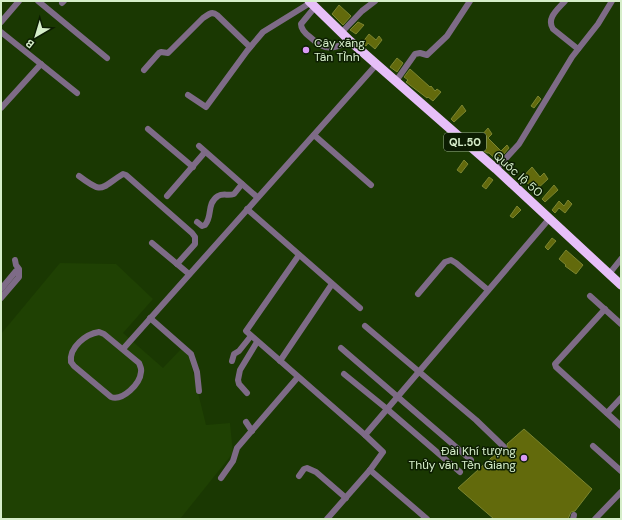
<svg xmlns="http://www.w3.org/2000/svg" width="622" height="520" viewBox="0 0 622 520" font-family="'DM Sans',sans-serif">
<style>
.built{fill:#1f4103}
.building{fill:#626a0c;stroke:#7c8530}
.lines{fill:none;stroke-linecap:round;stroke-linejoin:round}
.minor{stroke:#7e6b87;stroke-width:6}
.highway{stroke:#e6bff8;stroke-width:9}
.poi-dot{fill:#da9af6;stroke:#0c1d02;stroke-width:1.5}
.labels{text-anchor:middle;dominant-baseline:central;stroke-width:3;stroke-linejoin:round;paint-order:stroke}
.shield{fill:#0c1d02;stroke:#99af8e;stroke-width:1}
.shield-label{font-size:11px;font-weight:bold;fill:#d6eeca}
.poi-label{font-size:12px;fill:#d6eeca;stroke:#0c1d02;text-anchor:start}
.street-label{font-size:12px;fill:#d6eeca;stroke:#0c1d02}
</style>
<rect width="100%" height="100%" fill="#1a3802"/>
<polygon class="built" points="60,263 116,264 153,299 123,333 163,368 182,348 188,355 190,360 206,425 230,423 233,453 180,519 1,519 1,334"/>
<g class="building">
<polygon points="339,5 351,16 343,25 332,14"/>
<polygon points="358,22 364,25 356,34 350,30"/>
<polygon points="369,34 376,40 379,36 382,40 375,49 368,43 366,46 362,43"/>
<polygon points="397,58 403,63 397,72 390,67"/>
<polygon points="410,69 430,87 431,86 435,91 437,89 441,92 433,101 428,97 427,98 406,82 408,80 404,77"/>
<polygon points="538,96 541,99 534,108 531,106"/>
<polygon points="462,105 466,111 454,122 451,119"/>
<polygon points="488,128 492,134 488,138 501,151 507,145 509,148 498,161 489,153 487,153 484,151 485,150 476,142"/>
<polygon points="464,160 468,164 461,173 457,170"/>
<polygon points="532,167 540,177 544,173 548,179 536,190 526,182 524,183 520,180"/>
<polygon points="489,177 493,180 486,189 482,186"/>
<polygon points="554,185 558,190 545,202 542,199"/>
<polygon points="568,200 572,204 565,213 559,208 555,213 552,210 559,201 564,206"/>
<polygon points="517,206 521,210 513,218 510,216"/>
<polygon points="552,238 556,241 548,250 545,247"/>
<polygon points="566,250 583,265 576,274 565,266 566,265 559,259"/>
<polygon points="524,429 592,489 575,511 571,512 568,519 494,519 458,488 500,450 503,451 507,450 508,448 507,444"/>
</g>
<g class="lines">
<g class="minor">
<polyline points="38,1 107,58"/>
<path d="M565,1C558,9 546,18 553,29L578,49"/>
<polyline points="62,3 64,1"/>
<path d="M315,7L301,24C301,30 306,34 310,37C325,51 332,50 350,41"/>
<polyline points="1,22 19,1"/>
<polyline points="1,32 77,93"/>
<polyline points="341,33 362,11 375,1"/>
<path d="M144,70L159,53L161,52L168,53L203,18C209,14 212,11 217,15L250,47"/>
<polyline points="396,81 415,54 420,53 427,55 447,36 470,1"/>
<polyline points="188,95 206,107 247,51 263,32 310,3"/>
<polyline points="1,108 41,64"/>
<polyline points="148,129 193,167"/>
<polyline points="314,135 371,185"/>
<polyline points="199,146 257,197"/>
<polyline points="496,169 519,144 572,57 598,24 612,1"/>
<path d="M79,176C104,195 100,188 123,174L126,175L192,233L195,237V244L177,264"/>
<polyline points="167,196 205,152"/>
<polyline points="247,209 360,308"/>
<path d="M197,222L202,226L205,225C213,216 206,204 218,196C223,193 228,196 234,194L242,184"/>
<polyline points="152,243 189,274"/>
<polyline points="299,255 246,331 365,435 383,452 370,470 327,519"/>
<polyline points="609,274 621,259"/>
<polyline points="1,289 16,271 19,271"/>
<polyline points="418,294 445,262 451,260 456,263 488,290"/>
<polyline points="590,296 621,324"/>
<polyline points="1,298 19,277 19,269 16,265 15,260"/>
<polyline points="605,309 555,364 556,367 621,426"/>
<polyline points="150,318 191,354 197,372 199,391"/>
<polyline points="365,326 476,420 504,447"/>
<path d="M99,332L104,334L139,363C140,366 142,369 141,372C140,384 123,401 111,397L74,366L71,362C69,347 86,334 99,332Z"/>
<polyline points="341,348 471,460"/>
<polyline points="123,349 376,65"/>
<polyline points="232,361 234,354 239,351 251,336"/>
<polyline points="280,361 332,284"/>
<polyline points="344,374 387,409 460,472"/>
<polyline points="247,393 239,384 238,380 240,370 257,342"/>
<polyline points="607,413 621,398"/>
<polyline points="246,422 252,431"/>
<polyline points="365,435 549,219"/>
<polyline points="593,446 621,471"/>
<polyline points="370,470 427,519"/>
<polyline points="299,476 304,469 307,468 316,472 346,498"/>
<polyline points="221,478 233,461 237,448 298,377"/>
<polyline points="573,519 574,515"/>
<polyline points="595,519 621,492"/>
</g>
<polyline class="highway" points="309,1 350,41 496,169 621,285"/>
</g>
<g class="poi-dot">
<circle cx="306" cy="50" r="4"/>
<circle cx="524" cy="458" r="4"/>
</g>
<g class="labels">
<rect class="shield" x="444" y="133" width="42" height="18" rx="3"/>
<g class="shield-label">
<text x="465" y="142">QL.50</text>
</g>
<g class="poi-label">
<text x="314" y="43">Cây xăng<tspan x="314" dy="14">Tân Tỉnh</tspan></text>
<text x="516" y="451" text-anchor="end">Đài Khí tượng<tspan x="516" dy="14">Thủy văn Tền Giang</tspan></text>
</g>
<g class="street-label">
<text transform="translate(518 174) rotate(42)">Quốc lộ 50</text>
</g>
</g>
<rect width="622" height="520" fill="none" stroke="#d6eeca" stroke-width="4"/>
<g transform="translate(36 36) rotate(218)" stroke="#0c1d02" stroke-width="3" paint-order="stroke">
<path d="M0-3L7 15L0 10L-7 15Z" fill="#d6eeca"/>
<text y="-6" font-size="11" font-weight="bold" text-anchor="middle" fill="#d6eeca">B</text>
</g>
</svg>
